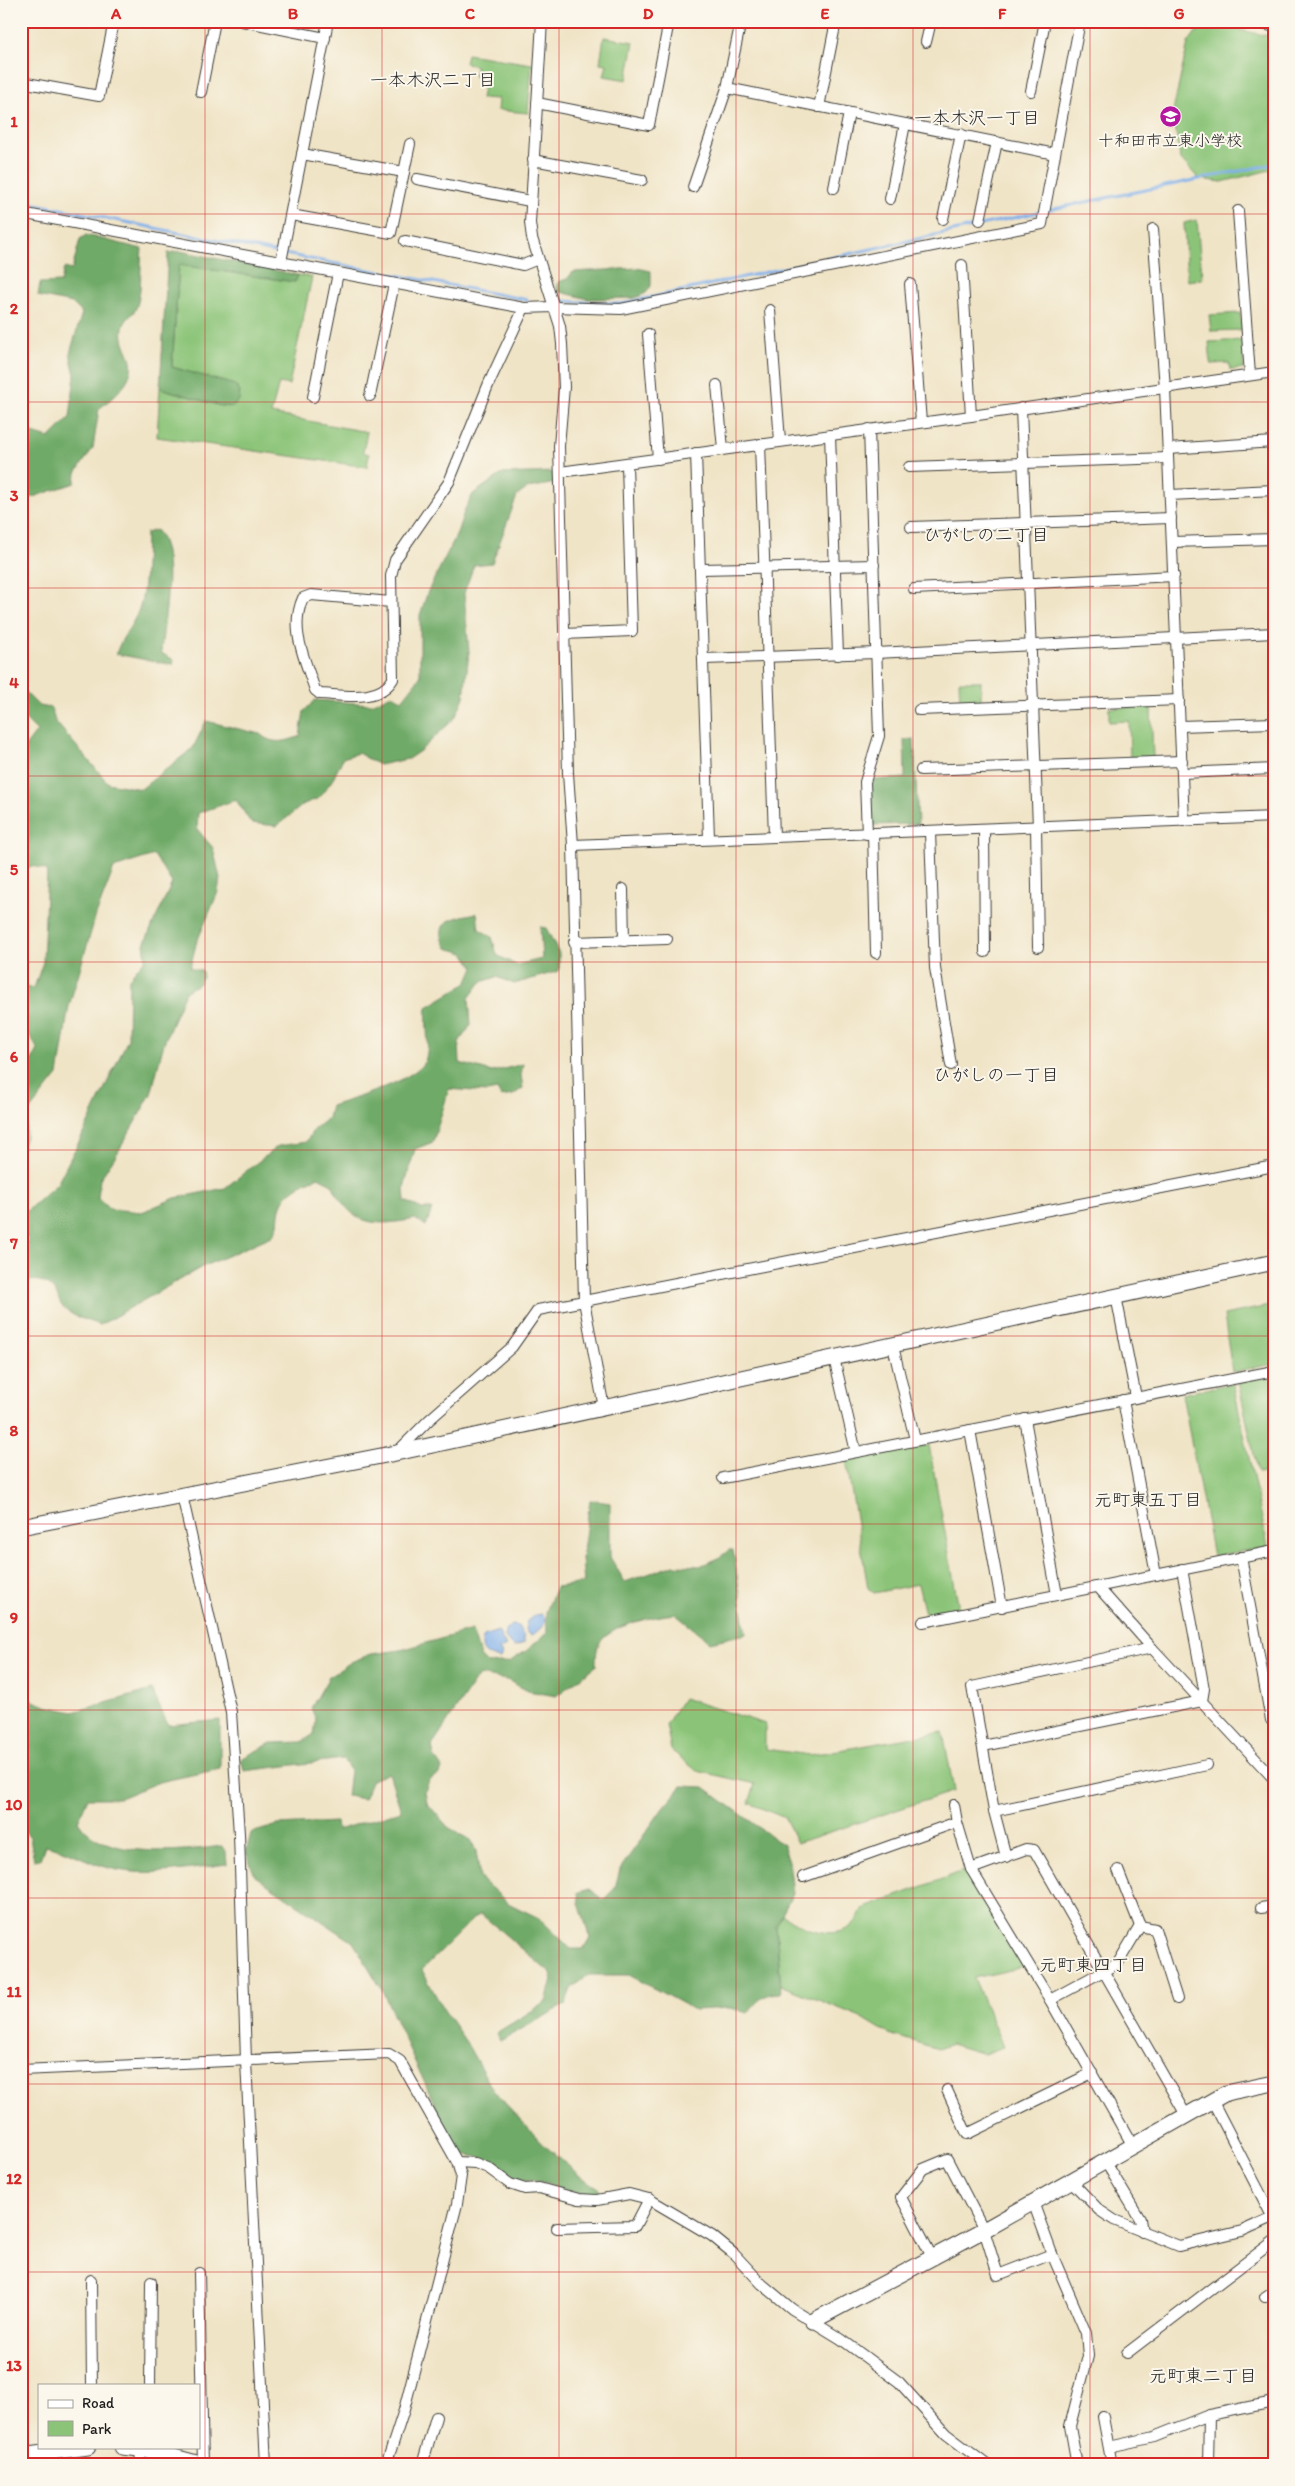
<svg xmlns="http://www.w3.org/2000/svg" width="1295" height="2486" viewBox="0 0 1295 2486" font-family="Itim,'Klee One',sans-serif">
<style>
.green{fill:#8bc478;stroke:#54704a}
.forest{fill:#70aa68;stroke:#466342}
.water{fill:#80b0eb;stroke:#4e6684}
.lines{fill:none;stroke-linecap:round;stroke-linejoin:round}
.stream{stroke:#80b0eb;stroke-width:3}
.street-casing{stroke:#3c3a36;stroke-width:12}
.secondary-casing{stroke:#3c3a36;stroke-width:17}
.street{stroke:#fff;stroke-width:10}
.secondary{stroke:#fff;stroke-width:15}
.grid{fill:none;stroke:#d62828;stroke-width:1;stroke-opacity:0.55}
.labels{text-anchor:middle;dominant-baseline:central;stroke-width:4;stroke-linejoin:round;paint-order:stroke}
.poi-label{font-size:16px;fill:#1c1c1c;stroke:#fbf7ec}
.neighbourhood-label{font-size:18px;fill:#1c1c1c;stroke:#fbf7ec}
.neatline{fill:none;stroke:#d62828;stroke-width:2}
.grid-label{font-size:16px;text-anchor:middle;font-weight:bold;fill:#d62828}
</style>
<rect width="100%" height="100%" fill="#fbf7ec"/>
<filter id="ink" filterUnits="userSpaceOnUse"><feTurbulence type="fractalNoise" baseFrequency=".02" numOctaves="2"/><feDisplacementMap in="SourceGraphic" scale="10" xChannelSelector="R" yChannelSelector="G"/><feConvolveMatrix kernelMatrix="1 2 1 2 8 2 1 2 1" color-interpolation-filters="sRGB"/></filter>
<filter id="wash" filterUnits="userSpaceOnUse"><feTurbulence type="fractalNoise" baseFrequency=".0096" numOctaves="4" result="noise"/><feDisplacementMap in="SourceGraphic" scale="20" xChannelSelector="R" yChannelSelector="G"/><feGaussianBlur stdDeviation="1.12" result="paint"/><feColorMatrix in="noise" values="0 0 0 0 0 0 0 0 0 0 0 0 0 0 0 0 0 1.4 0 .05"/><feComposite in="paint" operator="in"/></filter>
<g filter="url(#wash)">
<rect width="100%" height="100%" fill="#f0e4c6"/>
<g class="green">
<polygon points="1210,24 1274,37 1274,169 1222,182 1199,179 1180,158 1173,111 1188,43 1196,32"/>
<polygon points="604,37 634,42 627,80 604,76 607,64 600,63"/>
<polygon points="467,54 532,64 528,113 497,110 498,99 481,98 485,79 474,76 476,66 465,63"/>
<polygon points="1197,220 1202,279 1187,281 1184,223"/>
<polygon points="179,265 295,282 298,275 312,277 289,385 279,383 271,414 367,432 363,452 369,454 367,467 157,437 160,388 221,406 188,372 172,367"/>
<polygon points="1240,313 1242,330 1211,331 1209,315"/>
<polygon points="1242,340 1244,369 1230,370 1229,363 1211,364 1209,342"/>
<polygon points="959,681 981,681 981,704 960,704"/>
<polygon points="1151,707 1153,758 1130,759 1129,721 1109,722 1109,708"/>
<polygon points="1274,1305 1274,1364 1232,1372 1224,1315"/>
<polygon points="1274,1375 1274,1470 1258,1473 1238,1381"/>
<polygon points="1233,1383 1268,1547 1213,1556 1182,1394"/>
<polygon points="929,1445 959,1609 925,1614 918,1584 874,1593 868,1588 846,1459"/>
<polygon points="683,1698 765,1724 765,1749 810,1755 943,1732 954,1791 797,1843 785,1818 749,1803 755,1784 697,1771 671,1750 666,1725"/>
<path d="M966,1870L1024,1967L974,1978L1003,2047L984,2054L951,2044L938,2049L889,2034L861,2017L781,1985L776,1926L782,1914C805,1932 850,1947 862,1909Z"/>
</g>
<g class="forest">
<path d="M86,235L142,249C140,265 142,291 137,306C134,315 125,318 123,328C121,339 126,347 130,357C138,379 113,397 99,409L93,448L76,473L75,483L21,501V432L26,431L49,438L70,417L75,375L70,353L82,313L72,303L38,296L40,283L61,282L64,268L72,270L80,239Z"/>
<polygon points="180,251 298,275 295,282 179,265 172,367 235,385 240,392 239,400 233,407 221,406 160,388 168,253"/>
<polygon points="637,268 651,271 651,286 646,293 635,298 588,299 557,291 558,282 567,279 573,272"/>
<path d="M552,472L556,483L528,488L517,496L492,563L474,565L464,593L469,652L464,697L455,718L420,751L408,759L379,765L358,753L343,758L333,779L319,798L304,804L277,826L251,823L236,800L198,813L197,829L213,848L220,878L218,892L196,944L190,968L202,971L203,977L198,984L185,992L164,1043L151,1094L118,1152L100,1179L98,1198L110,1209L142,1212L175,1198L225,1188L278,1146L306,1142L314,1129L328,1118L331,1106C352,1099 421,1079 426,1058C430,1042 425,1023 427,1007L467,983L474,967L464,953L447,948C430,920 457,917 477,913L479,929L492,937L497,955L516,965L542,959L540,927L546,928L559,953V971L514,984L497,977L481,982L469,998L471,1025L459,1042L460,1063L492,1072L523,1064L521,1075L523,1088L513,1095L501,1097L497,1090L487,1092L449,1089L433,1142L415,1149L404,1188L405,1201L422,1209H432L426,1226L415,1219C373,1227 351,1226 332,1184L318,1177C300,1185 282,1192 279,1214C278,1223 279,1229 272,1236L202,1267L100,1325C89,1321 69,1316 62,1306C59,1302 58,1296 55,1292C45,1280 34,1277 21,1285V1256L29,1252L27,1237L21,1234V1216L57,1184L82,1136L128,1039L129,978L146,958L144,944L172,883L154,855L114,868L96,915L69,1006L58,1075L26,1115V1137L21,1151V1077L38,1050L21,1020V987L34,988L43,962L47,870L32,866L21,870V752L37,731L21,715V688L39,706L51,708L55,721L108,783L141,789L193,748L206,721L260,734C272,745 286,742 300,736L304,711L315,700L371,704L392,695L402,700L420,677V615L428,591L456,536L465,509L473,494L502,474Z"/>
<path d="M156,530C178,552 163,623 161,653L174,660L173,665L116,654C121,637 133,626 139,609C146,591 145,554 146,533Z"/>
<polygon points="914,739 918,824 870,825 871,780 905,778 904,740"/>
<path d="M590,1500L610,1503V1557L625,1582L674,1565L700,1566L720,1557L729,1550H733L746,1634L710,1642L675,1614C655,1616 607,1625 598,1646C596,1652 596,1660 596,1666L556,1696L528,1691L507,1680L479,1675L432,1745L434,1757L442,1768L440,1774L429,1780L425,1792L427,1803L448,1827L470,1840L476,1851L480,1878L508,1903L539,1918L571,1949H583L590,1938L579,1903L578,1892L590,1889L603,1900L615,1888L620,1869L663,1808L682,1786L704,1787L783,1845L789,1861L793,1893L776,1926L781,1993C765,1993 757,2000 748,2013L730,2008L694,2010L629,1975H587L571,1989L565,2005L500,2041L496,2033L546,2002L552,1979L549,1972L481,1914L474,1918L422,1970L442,2007L466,2042L493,2090L542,2143L580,2176L599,2188V2196L567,2191L548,2183L514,2178L494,2160L457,2153L381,1988L353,1942L255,1876L246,1852L251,1833L278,1825L336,1822L337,1830L401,1811L389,1773L372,1780L364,1799L347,1796L350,1770L343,1759L244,1771L241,1759L271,1743L302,1742L314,1734L316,1720L311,1708L329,1677L351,1662L371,1654L401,1650L472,1630L480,1656L488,1664L509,1662L526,1651L547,1633L546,1612L556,1587L584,1583L582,1558Z"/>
<path d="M152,1690L168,1725L220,1720V1769L159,1782L120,1798H88L78,1821C101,1861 183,1851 222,1846L226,1851L227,1864C189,1869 147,1878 109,1868C86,1862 68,1849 45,1845L40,1859L34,1860L30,1837L21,1827V1696L46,1706L73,1712Z"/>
</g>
<g class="water">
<polygon points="541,1614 545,1618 544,1625 533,1635 528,1634 525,1629 527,1621 535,1615"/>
<path d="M513,1625L518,1626L524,1637V1643L513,1647C505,1639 499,1631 513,1625Z"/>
<path d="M498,1631L506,1646L499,1650L502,1654L500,1659C486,1656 478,1651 484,1636Z"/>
</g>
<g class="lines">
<g class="stream">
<polyline points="21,201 269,251 528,300"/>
<polyline points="561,301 621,304 1076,204 1274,164"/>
</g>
</g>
</g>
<g filter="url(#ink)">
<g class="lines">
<defs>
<g id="street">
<polyline points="242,21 325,38"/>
<polyline points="542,21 530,223 532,238 560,326 562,344 564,387 559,446 568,773 573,845 584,1301 604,1408"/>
<polyline points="21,35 23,21"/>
<polyline points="926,42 931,21"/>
<polyline points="21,82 99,96 114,21"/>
<polyline points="727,88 1055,154 1080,21"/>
<polyline points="1031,91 1045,21"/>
<polyline points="201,92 215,21"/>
<polyline points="537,103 649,125 669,21"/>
<polyline points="819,107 836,21"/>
<polyline points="302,154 404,172"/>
<polyline points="533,160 642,180"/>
<polyline points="417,179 530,201"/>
<polyline points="693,187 727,88 741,21"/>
<polyline points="834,188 849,113"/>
<polyline points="890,199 905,124"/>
<polyline points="1238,211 1250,375"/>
<polyline points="21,213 524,308 553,307 621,309 1042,224 1055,154"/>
<polyline points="291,215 391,233 410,144"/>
<polyline points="943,219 961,134"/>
<polyline points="980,220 997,142"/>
<polyline points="1153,229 1165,388 1184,821"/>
<polyline points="405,241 523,265 538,259"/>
<polyline points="281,262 328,21"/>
<polyline points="962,265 971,416"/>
<polyline points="910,284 921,422"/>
<polyline points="770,310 780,441"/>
<polyline points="648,334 658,459"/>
<polyline points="717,385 723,449"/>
<polyline points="370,396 394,284"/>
<polyline points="313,397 338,273"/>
<polyline points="1021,408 1038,826"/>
<polyline points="830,435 838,655"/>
<polyline points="760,444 774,836"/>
<polyline points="1168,449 1274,442"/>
<polyline points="696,453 709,838"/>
<polyline points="909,467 1168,458"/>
<polyline points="560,472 971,416 1274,372"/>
<polyline points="1170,495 1274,490"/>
<polyline points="911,527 1171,518"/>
<polyline points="1172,542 1274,539"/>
<polyline points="701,569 874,565"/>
<polyline points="914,589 1174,576"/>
<path d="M391,602L311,595L303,598C289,629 305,659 315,690L320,694C344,695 379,703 393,679L391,576L395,560L449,482L489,383L524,308"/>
<polyline points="564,634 632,631 627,464"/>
<polyline points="704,659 876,653 1274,633"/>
<polyline points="919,710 1179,700"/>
<polyline points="1180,726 1274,723"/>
<polyline points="921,770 1182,761"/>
<polyline points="1182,773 1274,769"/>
<polyline points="1036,826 1038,947"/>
<polyline points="984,829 985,952"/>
<polyline points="930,832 935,968 951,1065"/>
<polyline points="873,833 876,953"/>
<polyline points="867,834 865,782 879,736 869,429"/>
<polyline points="573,845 1274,817"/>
<polyline points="623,889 624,941"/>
<polyline points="574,942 667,939"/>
<polyline points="1116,1296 1136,1397"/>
<polyline points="893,1346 915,1440"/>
<polyline points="834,1358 856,1452"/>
<polyline points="1123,1400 1156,1575"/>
<polyline points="1025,1419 1057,1595"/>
<polyline points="970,1430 1002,1607"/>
<polyline points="396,1453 429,1420 512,1347 538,1310 1274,1166"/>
<polyline points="723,1478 1274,1371"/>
<polyline points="182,1495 231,1712 239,1834 246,2061 266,2465"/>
<polyline points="1241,1557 1271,1720"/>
<polyline points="923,1622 1274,1551"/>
<polyline points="1152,1648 1274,1779"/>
<polyline points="983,1746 1202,1701 1204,1689 1182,1569"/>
<polyline points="954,1805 957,1822"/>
<polyline points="994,1811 1207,1765"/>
<polyline points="1006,1857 994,1811 972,1687 1152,1648 1098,1587"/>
<polyline points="1118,1870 1140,1926"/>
<polyline points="803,1877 957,1822 971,1869"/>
<polyline points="1261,1908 1274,1906"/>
<polyline points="1050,2000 1118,1963 1140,1926 1155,1929 1177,1999"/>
<polyline points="21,2070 389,2054 400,2061 457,2162 461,2176 457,2204 404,2410 386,2465"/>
<polyline points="947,2090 967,2134 1092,2073"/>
<polyline points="1212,2100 1274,2220"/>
<polyline points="1133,2146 1050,2000 971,1869 1026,1849 1034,1850 1186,2115"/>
<polyline points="1105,2161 1140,2219 1142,2232"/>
<polyline points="457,2162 475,2163 488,2168 510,2184 525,2189 539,2188 579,2199 597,2200 629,2194 649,2199 712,2236 734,2254 762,2284 792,2309 841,2339 899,2382 946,2434 987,2465"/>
<polyline points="1070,2180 1099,2210 1114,2220 1179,2246 1242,2231 1271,2218"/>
<polyline points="557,2228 635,2226 649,2199"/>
<polyline points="1052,2254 1086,2333 1088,2356 1070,2426 1077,2465"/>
<polyline points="932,2257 901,2197 923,2169 947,2159 984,2230 998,2275 1052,2254 1033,2202"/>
<polyline points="199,2273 203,2465"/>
<polyline points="91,2280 92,2385"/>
<polyline points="1265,2297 1274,2291"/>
<polyline points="1127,2353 1274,2241"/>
<polyline points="150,2385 151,2282"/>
<polyline points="1103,2417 1112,2465"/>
<polyline points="1109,2447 1154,2437 1209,2415"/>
<polyline points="140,2449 141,2465"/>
<polyline points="422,2465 436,2417"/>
<polyline points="1208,2465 1209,2415 1274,2402"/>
</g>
<g id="secondary">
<polyline points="1261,21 1274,24"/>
<polyline points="21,1527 396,1453 1274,1262"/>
<polyline points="813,2321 984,2230 1226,2093 1274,2083"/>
<polyline points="122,2447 148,2450 204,2465"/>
<polyline points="21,2456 88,2447"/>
</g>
</defs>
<use href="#street" class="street-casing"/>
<use href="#secondary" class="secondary-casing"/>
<use href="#street" class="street"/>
<use href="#secondary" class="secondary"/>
</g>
</g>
<path class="grid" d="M205,21V2465M382,21V2465M559,21V2465M736,21V2465M913,21V2465M1090,21V2465M21,214H1274M21,402H1274M21,588H1274M21,776H1274M21,962H1274M21,1150H1274M21,1336H1274M21,1524H1274M21,1710H1274M21,1898H1274M21,2084H1274M21,2272H1274"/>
<defs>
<symbol id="school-disc" viewBox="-11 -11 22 22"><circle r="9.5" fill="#b5179e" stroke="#fbf7ec"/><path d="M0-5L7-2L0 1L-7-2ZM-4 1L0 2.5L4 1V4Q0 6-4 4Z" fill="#fff"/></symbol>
</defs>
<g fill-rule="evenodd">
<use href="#school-disc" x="1158" y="104" width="25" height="25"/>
</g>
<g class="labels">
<g class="poi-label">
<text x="1170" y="140">十和田市立東小学校</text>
</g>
<g class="neighbourhood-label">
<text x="433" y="80">一本木沢二丁目</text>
<text x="977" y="118">一本木沢一丁目</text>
<text x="986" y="535">ひがしの二丁目</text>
<text x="996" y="1075">ひがしの一丁目</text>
<text x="1148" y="1500">元町東五丁目</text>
<text x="1093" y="1965">元町東四丁目</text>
<text x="1203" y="2376">元町東二丁目</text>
</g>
</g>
<rect width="1295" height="2486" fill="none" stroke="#fbf7ec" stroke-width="55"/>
<rect x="38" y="2384" width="162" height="65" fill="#fbf7ec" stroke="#a29f99"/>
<rect x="48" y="2400" width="25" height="8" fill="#ffffff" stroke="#a29f99"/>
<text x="82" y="2408" font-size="15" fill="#1c1c1c">Road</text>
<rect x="48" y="2421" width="25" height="15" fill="#8bc478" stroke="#a29f99"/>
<text x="82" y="2434" font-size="15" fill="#1c1c1c">Park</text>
<rect x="28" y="28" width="1240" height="2430" class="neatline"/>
<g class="grid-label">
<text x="116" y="19">A</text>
<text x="293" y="19">B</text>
<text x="470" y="19">C</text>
<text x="648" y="19">D</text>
<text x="825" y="19">E</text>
<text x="1002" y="19">F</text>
<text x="1179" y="19">G</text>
<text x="14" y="127">1</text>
<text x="14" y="314">2</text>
<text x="14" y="501">3</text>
<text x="14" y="688">4</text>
<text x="14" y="875">5</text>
<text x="14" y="1062">6</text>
<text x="14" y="1249">7</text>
<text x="14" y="1436">8</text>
<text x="14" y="1623">9</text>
<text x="14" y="1810">10</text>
<text x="14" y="1997">11</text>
<text x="14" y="2184">12</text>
<text x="14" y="2371">13</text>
</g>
</svg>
